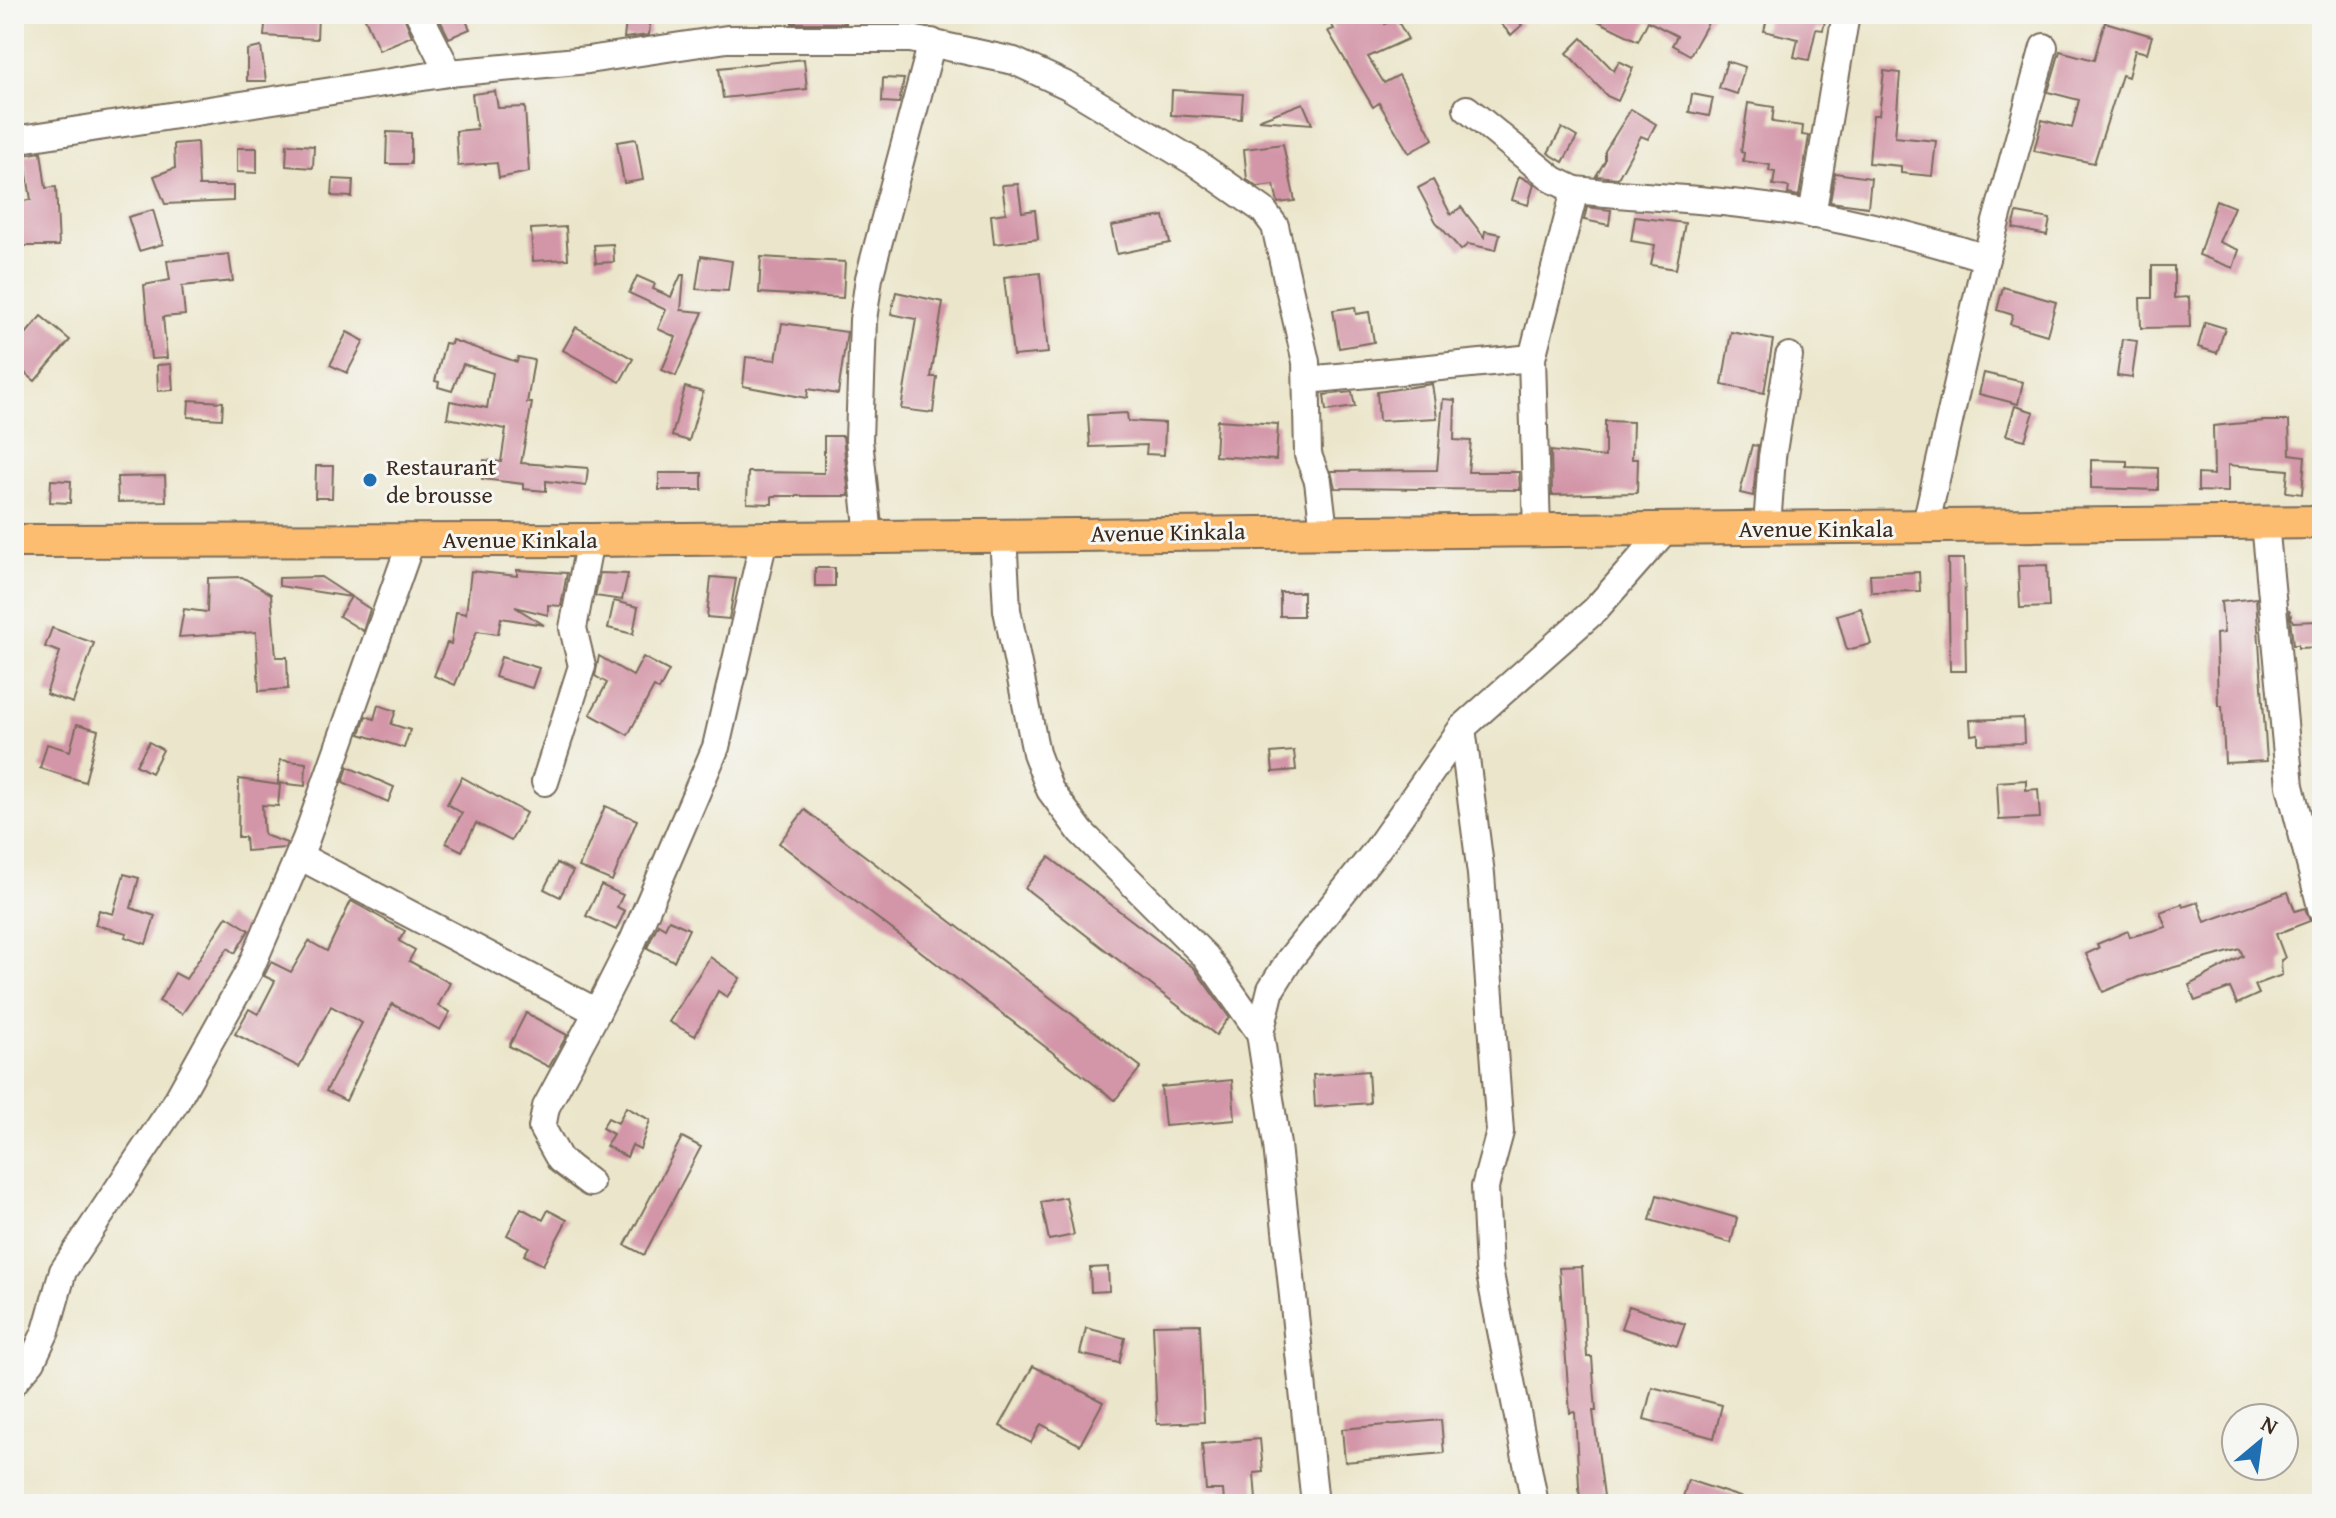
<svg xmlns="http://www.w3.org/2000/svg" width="2336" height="1518" viewBox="0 0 2336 1518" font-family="'Gentium Book Plus',serif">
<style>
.building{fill:#d396a8}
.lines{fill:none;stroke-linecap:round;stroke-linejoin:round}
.minor-casing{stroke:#796c5b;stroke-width:30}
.major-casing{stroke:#796c5b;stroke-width:36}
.minor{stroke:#fff;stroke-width:26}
.major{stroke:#fcbd6f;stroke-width:32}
.poi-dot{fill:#1f6fb2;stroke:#f6f6f2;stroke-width:3}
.labels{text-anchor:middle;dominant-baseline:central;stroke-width:6;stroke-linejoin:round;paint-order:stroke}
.poi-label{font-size:24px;fill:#3b2a1e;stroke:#f6f6f2;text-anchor:start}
.street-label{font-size:24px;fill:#3b2a1e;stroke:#f6f6f2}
</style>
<rect width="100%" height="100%" fill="#f6f6f2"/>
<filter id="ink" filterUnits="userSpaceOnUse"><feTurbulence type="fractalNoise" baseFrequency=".0125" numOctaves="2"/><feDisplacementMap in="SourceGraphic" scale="16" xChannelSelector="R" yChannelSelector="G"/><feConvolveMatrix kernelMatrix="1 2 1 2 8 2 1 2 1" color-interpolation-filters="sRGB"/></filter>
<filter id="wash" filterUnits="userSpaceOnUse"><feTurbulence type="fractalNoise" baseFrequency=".006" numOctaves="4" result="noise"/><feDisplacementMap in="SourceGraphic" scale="32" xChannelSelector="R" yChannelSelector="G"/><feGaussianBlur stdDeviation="1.8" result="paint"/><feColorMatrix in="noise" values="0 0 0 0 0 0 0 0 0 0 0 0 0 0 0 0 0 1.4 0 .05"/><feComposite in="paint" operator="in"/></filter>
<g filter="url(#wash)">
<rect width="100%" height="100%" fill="#ebe6cb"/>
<g id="blocks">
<g class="building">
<polygon points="266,14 318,14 317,39 264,36"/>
<polygon points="363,14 403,14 412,36 379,50"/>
<polygon points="437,14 463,14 470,29 449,38"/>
<polygon points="627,14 651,14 649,35 624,38"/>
<polygon points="791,14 846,14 846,23 792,23"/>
<polygon points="1326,14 1380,14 1385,24 1396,18 1408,39 1368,57 1384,83 1399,75 1433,139 1409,153 1379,103 1373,107 1328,31 1334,29"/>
<polygon points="1492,14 1512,14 1522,25 1511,35"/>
<polygon points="1584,14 1713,14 1690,55 1672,45 1677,36 1648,21 1638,41"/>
<polygon points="1768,14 1826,16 1823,30 1816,29 1809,60 1794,57 1798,39 1764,31"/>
<polygon points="2105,22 2152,36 2147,53 2135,50 2128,77 2122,75 2094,163 2034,151 2042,120 2072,128 2079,100 2048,92 2060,51 2094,60"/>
<polygon points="1582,38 1614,71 1619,61 1633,68 1618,101 1607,96 1567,53"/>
<polygon points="261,47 266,81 247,81 247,50"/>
<polygon points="804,59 807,89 723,98 719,68"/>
<polygon points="1727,61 1745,67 1737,94 1719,88"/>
<polygon points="1884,71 1900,73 1895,137 1936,141 1932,176 1901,173 1901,166 1869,163 1873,115 1879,115"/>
<polygon points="883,78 904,79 899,103 882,102"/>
<polygon points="1172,90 1243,94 1241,119 1171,115"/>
<polygon points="495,91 498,108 525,107 529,172 499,178 497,163 458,166 456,131 477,129 472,94"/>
<polygon points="1692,94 1713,98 1709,116 1689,112"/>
<polygon points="1303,103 1312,124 1258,120"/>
<polygon points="1748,103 1774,107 1772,122 1803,126 1802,135 1809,136 1799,196 1788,194 1789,187 1773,185 1775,172 1769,171 1770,165 1743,161 1744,153 1741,152"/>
<polygon points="1631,109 1656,124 1648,139 1641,136 1618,178 1596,176 1605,161 1605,151"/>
<polygon points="1562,128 1577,137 1563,162 1548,153"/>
<polygon points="387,132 411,133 411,164 386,164"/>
<polygon points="636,139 643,180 624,183 617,142"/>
<polygon points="197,142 199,186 233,186 233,201 165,204 154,176 175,168 174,144"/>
<polygon points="287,144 314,146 313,168 286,166"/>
<polygon points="1283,144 1295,201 1278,203 1274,185 1258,187 1247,180 1244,149"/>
<polygon points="237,148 257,148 257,173 237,172"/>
<polygon points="41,152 46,188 56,187 59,246 14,246 14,202 31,200 24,155"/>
<polygon points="1835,173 1871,178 1868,207 1830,202"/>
<polygon points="1519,176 1534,184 1528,205 1512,200"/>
<polygon points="333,179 353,180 352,197 332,196"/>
<polygon points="1433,180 1451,215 1461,207 1484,237 1485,231 1500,234 1496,250 1468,244 1461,250 1436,222 1418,188"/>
<polygon points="1018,184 1022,212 1035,210 1038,239 994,244 991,215 1006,213 1002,185"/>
<polygon points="2216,200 2234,207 2219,242 2239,250 2233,268 2199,255"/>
<polygon points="1587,207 1611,210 1609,225 1584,220"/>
<polygon points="153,210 163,244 139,251 128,217"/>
<polygon points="2017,213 2050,219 2047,235 2013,228"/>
<polygon points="1164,216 1170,243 1117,254 1111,226"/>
<polygon points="1635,217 1685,223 1676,269 1651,265 1655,245 1631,241"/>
<polygon points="566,227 568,259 533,261 531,229"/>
<polygon points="613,244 614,262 596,263 594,245"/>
<polygon points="229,254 233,281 182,286 185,315 163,317 167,358 151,359 144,285 170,280 167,261"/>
<polygon points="701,256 732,261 728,291 696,289"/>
<polygon points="761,257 845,262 843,298 759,293"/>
<polygon points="2152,266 2174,266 2174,298 2189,297 2190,327 2141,328 2140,298 2152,298"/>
<polygon points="1040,273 1048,353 1013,356 1004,277"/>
<polygon points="681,275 684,275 681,310 703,312 676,376 662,370 676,337 658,329 666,310 629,293 637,276 655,284 653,289 671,297"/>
<polygon points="2003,287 2056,302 2047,335 2010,324 2013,315 1997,310"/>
<polygon points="896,292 943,302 931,377 937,377 933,413 901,409 916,319 891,314"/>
<polygon points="1355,307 1356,314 1369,312 1374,342 1339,348 1333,310"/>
<polygon points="41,316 70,340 35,381 14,364 14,348"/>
<polygon points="2205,322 2225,328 2217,353 2198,347"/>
<polygon points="782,323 847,332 838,394 808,389 807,398 743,386 746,357 776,360"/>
<polygon points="576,327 633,359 620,382 563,350"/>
<polygon points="347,332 364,341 347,373 330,365"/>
<polygon points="1731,332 1773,340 1764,393 1722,385"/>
<polygon points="2122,339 2137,341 2132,378 2117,376"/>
<polygon points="452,340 517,362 518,357 534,360 527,403 532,403 521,463 588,468 586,486 546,481 546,491 523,489 523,484 482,479 484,460 501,462 506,429 447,418 450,401 487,408 493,373 463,364 452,391 438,387 439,382 435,381 445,343 451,344"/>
<polygon points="171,364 173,390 158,391 157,365"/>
<polygon points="1984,373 2023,382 2018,404 1979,394"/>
<polygon points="1432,384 1437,418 1379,421 1377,392"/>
<polygon points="685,387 703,392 689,441 672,436"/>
<polygon points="1352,392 1355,407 1326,411 1324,395"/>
<polygon points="1443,399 1455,400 1454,440 1471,441 1468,472 1519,472 1520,490 1335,488 1331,471 1437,470"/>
<polygon points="189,400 223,402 222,419 188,417"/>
<polygon points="2015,406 2034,412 2025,440 2006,435"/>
<polygon points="1127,413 1128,421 1165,423 1164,455 1146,454 1147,445 1090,447 1088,415"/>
<polygon points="1217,420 1278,424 1276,460 1215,456"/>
<polygon points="1605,421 1633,422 1632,459 1638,459 1637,493 1552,495 1551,451 1605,457"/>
<polygon points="2264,421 2289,421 2290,454 2305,456 2302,494 2286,492 2288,470 2228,465 2228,492 2198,491 2198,474 2214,475 2213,426"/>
<polygon points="824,436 843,436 849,496 772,496 772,504 747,503 748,472 824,473"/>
<polygon points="1752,445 1758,446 1753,496 1740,493"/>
<polygon points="2091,460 2127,461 2127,467 2158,468 2158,490 2091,488"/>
<polygon points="316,466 333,466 332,498 315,498"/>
<rect x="659" y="473" width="43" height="17"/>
<polygon points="165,476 166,501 118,502 117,477"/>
<polygon points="51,480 71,481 70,503 50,502"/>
<polygon points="1948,559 1964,559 1966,671 1950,671"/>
<polygon points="2047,565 2049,607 2020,608 2018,566"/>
<rect x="815" y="568" width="20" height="18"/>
<polygon points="517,570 567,573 561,606 548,605 548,615 515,607 544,625 501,618 498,634 477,631 455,685 434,676 447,643 451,644 456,612 466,614 471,571 517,576"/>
<polygon points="1919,572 1920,591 1871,592 1870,574"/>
<polygon points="600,573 628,574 622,600 595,596"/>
<polygon points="242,577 271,594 276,657 287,657 288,689 259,691 256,632 179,637 184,609 207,612 208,578"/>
<polygon points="321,577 370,609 363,631 339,616 351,597 279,586 279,578"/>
<polygon points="711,577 736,579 729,619 707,617"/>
<rect x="1280" y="592" width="23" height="24"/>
<polygon points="2256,598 2267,761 2225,763 2222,706 2218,706 2216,634 2224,633 2221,602"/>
<polygon points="614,601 638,607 633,634 608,628"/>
<polygon points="1861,608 1871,644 1847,650 1837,615"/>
<polygon points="2289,609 2293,622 2318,621 2318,625 2322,624 2322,647 2298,648 2298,645 2293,645"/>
<polygon points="52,628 94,643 73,703 46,694 60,652 45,647"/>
<polygon points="599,656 633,676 643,657 669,671 659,690 654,687 628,735 590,714 607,683 595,676"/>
<polygon points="501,657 539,668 532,688 495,677"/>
<polygon points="378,705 396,711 391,724 410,730 404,748 360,734 366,716 374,719"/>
<polygon points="2023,718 2024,743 1978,744 1978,734 1971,735 1970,720"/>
<polygon points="77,724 98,730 85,782 40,768 47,744 70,751"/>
<polygon points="149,742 163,750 151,773 136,765"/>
<polygon points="1294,751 1296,770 1273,772 1271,753"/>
<polygon points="280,760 306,763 305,786 278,783"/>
<polygon points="348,767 394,787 388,802 343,782"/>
<polygon points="462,777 526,813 511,841 476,823 462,851 446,843 462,813 447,804"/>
<polygon points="239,779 280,785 278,806 262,805 264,835 287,843 285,848 246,851 245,837 238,837"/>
<polygon points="2026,780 2026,790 2038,789 2040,818 1999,820 1997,782"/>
<polygon points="605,806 637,820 612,881 579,867"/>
<polygon points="805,810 1141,1067 1115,1100 779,843"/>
<polygon points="1049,857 1194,968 1229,1017 1216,1035 1025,888"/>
<polygon points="557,863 573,871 560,897 544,889"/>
<polygon points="124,874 139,878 131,908 155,916 146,944 125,937 127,933 95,925 99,910 113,914"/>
<polygon points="601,885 623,895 617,907 625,911 616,930 586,916"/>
<polygon points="2288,892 2295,911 2305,908 2310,921 2276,934 2285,958 2281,960 2282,975 2255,985 2259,994 2237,1004 2230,988 2195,1001 2189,985 2243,956 2240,949 2139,977 2103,992 2086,954 2099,948 2097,944 2128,931 2130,937 2166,927 2160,912 2182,904 2183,907 2198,902 2205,922"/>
<polygon points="351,901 405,931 399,941 415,950 409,961 450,983 438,1006 450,1012 440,1030 392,1004 346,1101 326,1091 362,1023 331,1006 299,1067 235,1034 249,1009 258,1014 275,981 264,976 271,962 291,972 309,941 327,951"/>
<polygon points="227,916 249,930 235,953 228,948 182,1014 159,1001 175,973 186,979"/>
<polygon points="669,920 689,929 674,961 647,948 658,924 665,928"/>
<polygon points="710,957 740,978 727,997 718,991 695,1036 669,1022"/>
<polygon points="526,1013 567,1035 549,1067 509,1046"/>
<polygon points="1368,1071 1370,1103 1315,1107 1313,1075"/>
<polygon points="1232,1080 1235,1120 1165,1126 1161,1087"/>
<polygon points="626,1107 650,1120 640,1149 632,1145 627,1157 606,1146 613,1134 602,1128 608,1118 618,1123"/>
<polygon points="682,1137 701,1147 644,1255 625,1245"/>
<polygon points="1657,1195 1737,1218 1731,1243 1650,1220"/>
<polygon points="1066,1197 1074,1235 1049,1240 1041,1202"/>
<polygon points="521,1208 543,1220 548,1210 567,1220 543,1265 524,1255 529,1247 507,1235"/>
<polygon points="1108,1267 1109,1291 1091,1292 1090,1268"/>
<polygon points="1582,1267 1587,1357 1592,1357 1596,1411 1593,1411 1605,1504 1580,1504 1575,1412 1570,1413 1559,1268"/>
<polygon points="1629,1306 1685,1324 1677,1346 1621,1328"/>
<polygon points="1200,1324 1204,1422 1157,1424 1153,1325"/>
<polygon points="1086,1328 1125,1338 1119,1363 1080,1354"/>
<polygon points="1033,1366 1103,1402 1080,1445 1041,1424 1031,1443 1000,1426"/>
<polygon points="1652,1387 1722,1405 1714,1438 1644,1419"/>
<polygon points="1441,1420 1444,1453 1345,1462 1342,1429"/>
<polygon points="1260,1439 1263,1472 1254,1473 1256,1500 1224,1502 1223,1490 1206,1490 1202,1444"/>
<polygon points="1688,1480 1752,1501 1751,1504 1681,1504"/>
</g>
</g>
</g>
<g filter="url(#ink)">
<use href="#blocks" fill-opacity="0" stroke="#796c5b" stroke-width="2"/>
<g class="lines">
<defs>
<g id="minor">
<polyline points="419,14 449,73"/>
<polyline points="1467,109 1554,180 1575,190"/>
<polyline points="14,140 449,73 588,60 727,39 911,39 1014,61 1068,86 1196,163 1263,210 1275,226 1306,362 1308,455 1318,481 1324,531"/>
<polyline points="1812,215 1846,14"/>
<polyline points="1307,380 1532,358"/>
<polyline points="2265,523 2290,786 2322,911"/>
<polyline points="1767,527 1772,457 1789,356"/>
<polyline points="1925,528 1986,258 2044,47"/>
<path d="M1537,531L1532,358L1575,190C1630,196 1685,198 1741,204C1824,213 1906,233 1986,258"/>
<polyline points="1003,534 1007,610 1036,753 1050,790 1081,832 1206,957 1260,1033 1277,1145 1315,1504"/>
<polyline points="869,536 859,440 863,320 869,278 932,42"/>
<polyline points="1462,728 1481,874 1500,1132 1485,1187 1489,1269 1535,1504"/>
<polyline points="545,782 582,666 573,628 590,540"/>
<polyline points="299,856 597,1012 633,941 716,747 765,535"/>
<polyline points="1260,1033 1271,989 1290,959 1378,848 1462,728 1595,610 1669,526"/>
<polyline points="590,1183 560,1160 542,1128 546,1107 597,1012"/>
<polyline points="14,1382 32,1361 46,1331 63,1271 176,1102 250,969 306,839 412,539"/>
</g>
<polyline id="major" points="14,541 590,540 2322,522"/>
</defs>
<use href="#minor" class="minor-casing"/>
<use href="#major" class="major-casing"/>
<use href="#minor" class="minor"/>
<use href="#major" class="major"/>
</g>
</g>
<circle class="poi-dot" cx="370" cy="480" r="8"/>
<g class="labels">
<g class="poi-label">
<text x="386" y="466">Restaurant<tspan x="386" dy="28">de brousse</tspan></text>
</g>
<g class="street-label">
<text x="1816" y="528">Avenue Kinkala</text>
<text transform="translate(1168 532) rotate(-1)">Avenue Kinkala</text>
<text x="520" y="539">Avenue Kinkala</text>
</g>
</g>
<rect width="2336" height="1518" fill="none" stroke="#f6f6f2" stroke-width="48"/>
<g transform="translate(2260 1442) rotate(29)"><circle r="38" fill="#f6f6f2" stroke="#aba49d" stroke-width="2"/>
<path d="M0-6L14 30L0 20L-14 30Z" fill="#1f6fb2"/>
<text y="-12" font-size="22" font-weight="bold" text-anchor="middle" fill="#3b2a1e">N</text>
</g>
</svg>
